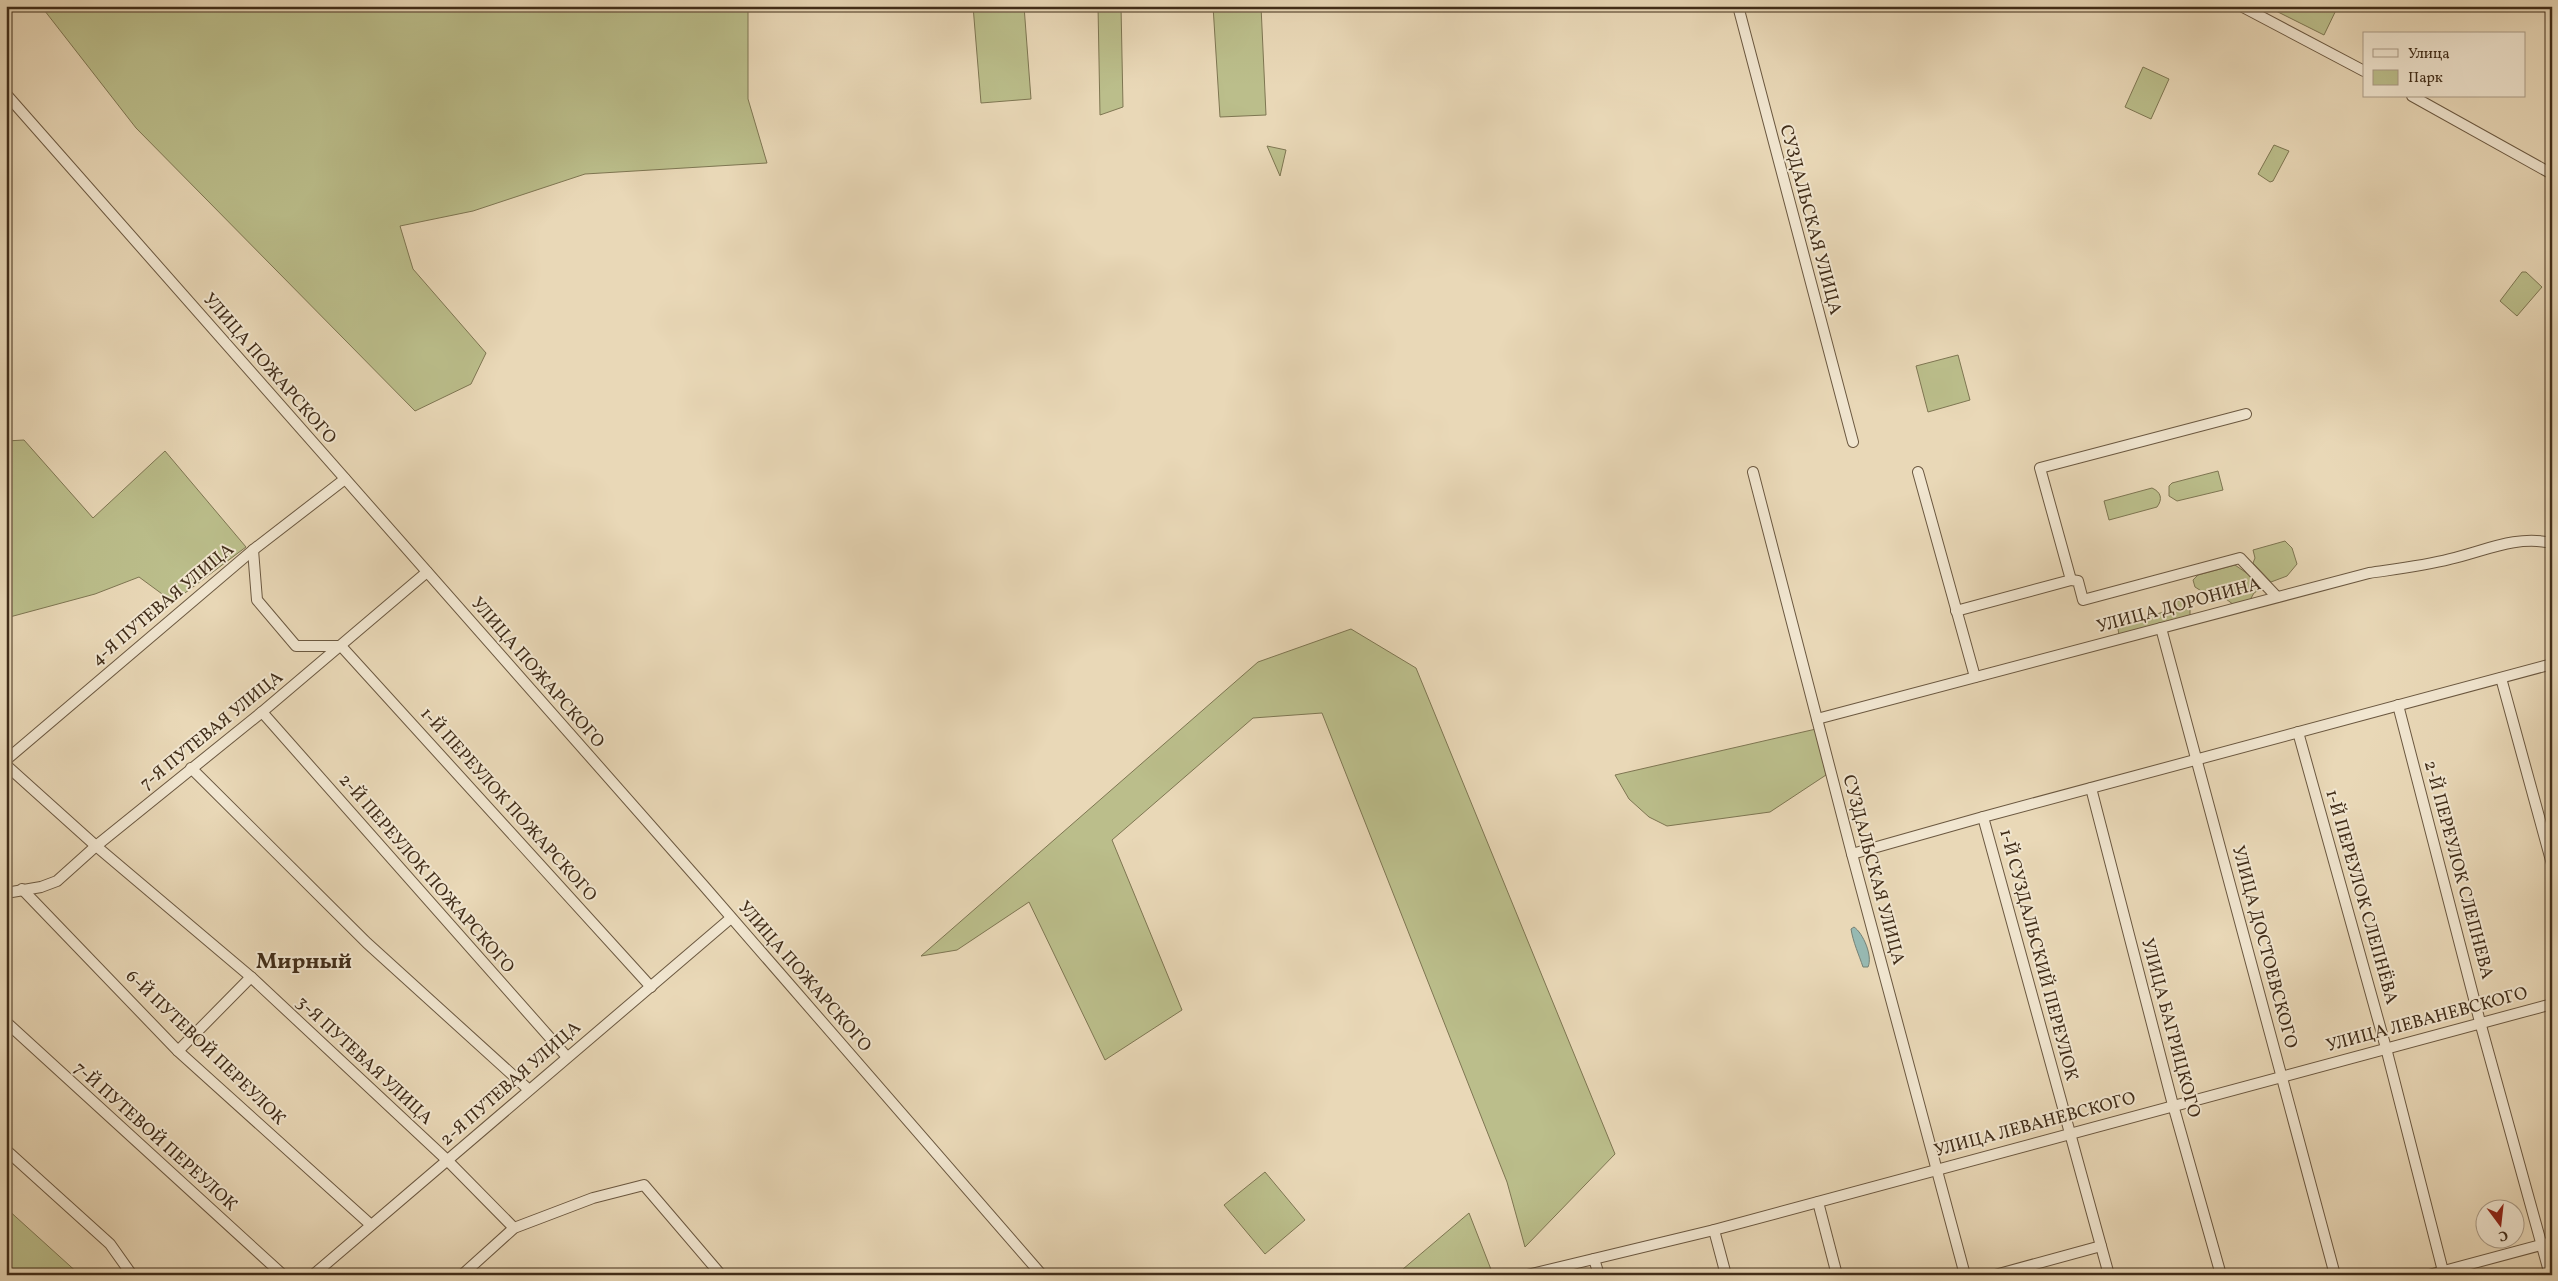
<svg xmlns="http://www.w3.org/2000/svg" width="2558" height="1281" viewBox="0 0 2558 1281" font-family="Vollkorn,serif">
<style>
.green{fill:#bbbe8b;stroke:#7e7652}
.water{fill:#97b9b2;stroke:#758175}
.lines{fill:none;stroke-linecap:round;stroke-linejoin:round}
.minor-casing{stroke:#6b5840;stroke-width:12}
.minor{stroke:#f1e6d0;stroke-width:10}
.labels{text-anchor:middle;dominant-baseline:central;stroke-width:4;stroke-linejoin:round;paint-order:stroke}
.street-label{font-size:18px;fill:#412d19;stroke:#f1e6d0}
.district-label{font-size:22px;font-weight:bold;fill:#412d19;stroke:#f1e6d0}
</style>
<rect width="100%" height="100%" fill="#e9d8b7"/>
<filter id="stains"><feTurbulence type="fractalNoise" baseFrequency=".004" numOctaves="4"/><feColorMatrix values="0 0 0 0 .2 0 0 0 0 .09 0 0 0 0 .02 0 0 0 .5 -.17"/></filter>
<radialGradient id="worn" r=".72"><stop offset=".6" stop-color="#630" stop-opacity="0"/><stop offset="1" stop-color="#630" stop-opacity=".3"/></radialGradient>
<g class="green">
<polygon points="41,6 748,6 748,99 767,163 585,174 473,211 400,226 413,269 486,353 471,384 415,411 136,128"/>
<polygon points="973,6 1024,6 1031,99 981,103"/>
<polygon points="1098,6 1121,6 1123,107 1100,115"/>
<polygon points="1213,6 1261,6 1266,115 1220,117"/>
<polygon points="2266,6 2338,6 2324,35"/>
<polygon points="2143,67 2169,79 2151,119 2125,107"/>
<polygon points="2274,145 2289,151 2273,181 2270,182 2258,174"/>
<polygon points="1267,146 1286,150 1280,176"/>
<polygon points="2522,272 2526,272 2542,287 2517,316 2500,301"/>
<polygon points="1958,355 1970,400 1928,412 1916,366"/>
<polygon points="24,440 93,518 165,451 246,547 173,602 139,577 95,594 6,618 6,441"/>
<polygon points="2218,471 2223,490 2177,501 2169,496 2169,486 2172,483"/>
<path d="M2152,488C2161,492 2163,499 2157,507L2109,520L2104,501Z"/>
<polygon points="2285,541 2292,548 2297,564 2287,576 2271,582 2253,563 2255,558 2253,550"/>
<polygon points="2235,565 2248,574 2262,588 2254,593 2250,600 2234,605 2226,599 2214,599 2195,587 2193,580 2198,575"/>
<polygon points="2186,599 2190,603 2190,616 2119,635 2118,629 2134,621 2170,610 2170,603"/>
<polygon points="1351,629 1416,668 1615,1154 1525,1247 1507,1182 1322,713 1253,718 1112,840 1182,1010 1105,1060 1029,902 957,950 921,956 1258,662"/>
<polygon points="1816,729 1826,775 1770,812 1667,826 1649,817 1629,799 1615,775"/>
<polygon points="1265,1172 1305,1220 1265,1254 1224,1205"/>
<polygon points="6,1208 80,1275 6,1275"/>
<polygon points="1469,1213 1492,1272 1487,1275 1396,1275"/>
</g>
<path class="water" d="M1854,927C1863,933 1873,956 1868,967H1863C1859,955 1853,942 1851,929Z"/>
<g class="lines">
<defs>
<g id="minor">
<polyline points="1738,6 1853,442"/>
<polyline points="2241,6 2364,71"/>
<polyline points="6,94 704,886 1042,1275"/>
<polyline points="2412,96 2552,174"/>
<polyline points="1753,472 1852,854 1965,1275"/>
<polyline points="1918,472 1975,677"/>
<polyline points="253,550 257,600 296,646 341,646 651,987"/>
<polyline points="2071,580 2078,581 2083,600 2240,558 2277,597"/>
<polyline points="1956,611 2071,580 2040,468 2246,414"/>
<polyline points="2161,628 2335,1275"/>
<polyline points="2501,678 2552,864"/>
<polyline points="2398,705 2480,1022 2550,1275"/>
<polyline points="262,712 567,1057"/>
<path d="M1817,719L2369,573C2396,569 2423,566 2450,559C2485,551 2515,535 2552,543"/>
<polyline points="2298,732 2386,1048 2444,1275"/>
<polyline points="6,760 253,550 345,479"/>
<polyline points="6,765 96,846 251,977 447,1160 514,1228"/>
<polyline points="191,768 367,943 528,1089"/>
<polyline points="2091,788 2173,1105 2221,1275"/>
<polyline points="1983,817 2109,1275"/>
<polyline points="1852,854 1983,817 2552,664"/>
<polyline points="22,889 178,1051 371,1225"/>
<polyline points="6,893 41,887 57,881 96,846 262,712 427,572"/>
<polyline points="6,1022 283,1275"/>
<polyline points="178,1051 251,977"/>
<polyline points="6,1150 110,1244 132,1275"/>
<polyline points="1818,1202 1837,1275"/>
<polyline points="1714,1230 1726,1275"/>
<polyline points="1594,1259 1599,1275"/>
<polyline points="313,1275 731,918"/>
<polyline points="462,1275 514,1228 593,1198 644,1185 721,1275"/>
<polyline points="1527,1275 1714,1230 2552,1004"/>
<polyline points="1995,1275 2101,1246"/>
<polyline points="2429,1275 2552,1242"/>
</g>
</defs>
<use href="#minor" class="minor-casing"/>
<use href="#minor" class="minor"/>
</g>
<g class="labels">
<g class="street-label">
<text transform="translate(1810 220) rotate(75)">СУЗДАЛЬСКАЯ УЛИЦА</text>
<text transform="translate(269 369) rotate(49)">УЛИЦА ПОЖАРСКОГО</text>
<text transform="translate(163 605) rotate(-40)">4-Я ПУТЕВАЯ УЛИЦА</text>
<text transform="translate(2179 606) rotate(-15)">УЛИЦА ДОРОНИНА</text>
<text transform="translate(537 673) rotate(49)">УЛИЦА ПОЖАРСКОГО</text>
<text transform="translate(212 731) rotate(-39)">7-Я ПУТЕВАЯ УЛИЦА</text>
<text transform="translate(508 805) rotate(48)">1-Й ПЕРЕУЛОК ПОЖАРСКОГО</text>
<text transform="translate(1873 870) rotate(75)">СУЗДАЛЬСКАЯ УЛИЦА</text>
<text transform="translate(2458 870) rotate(75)">2-Й ПЕРЕУЛОК СЛЕПНЕВА</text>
<text transform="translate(426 874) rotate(49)">2-Й ПЕРЕУЛОК ПОЖАРСКОГО</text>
<text transform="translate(2361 897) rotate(74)">1-Й ПЕРЕУЛОК СЛЕПНЁВА</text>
<text transform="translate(2264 947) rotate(75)">УЛИЦА ДОСТОЕВСКОГО</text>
<text transform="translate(2038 955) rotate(75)">1-Й СУЗДАЛЬСКИЙ ПЕРЕУЛОК</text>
<text transform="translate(804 977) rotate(49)">УЛИЦА ПОЖАРСКОГО</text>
<text transform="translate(2427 1020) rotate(-15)">УЛИЦА ЛЕВАНЕВСКОГО</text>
<text transform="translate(2170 1028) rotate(75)">УЛИЦА БАГРИЦКОГО</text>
<text transform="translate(205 1048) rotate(44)">6-Й ПУТЕВОЙ ПЕРЕУЛОК</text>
<text transform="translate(364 1061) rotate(43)">3-Я ПУТЕВАЯ УЛИЦА</text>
<text transform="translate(511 1084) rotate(-41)">2-Я ПУТЕВАЯ УЛИЦА</text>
<text transform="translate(2035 1125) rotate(-15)">УЛИЦА ЛЕВАНЕВСКОГО</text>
<text transform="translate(155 1137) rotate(42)">7-Й ПУТЕВОЙ ПЕРЕУЛОК</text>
</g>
<g class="district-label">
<text x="304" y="962">Мирный</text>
</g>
</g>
<rect width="2558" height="1281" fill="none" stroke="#e9d8b7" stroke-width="25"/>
<rect x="8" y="8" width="2543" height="1266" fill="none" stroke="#412d19" stroke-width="2.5"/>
<rect x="12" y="12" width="2533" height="1256" fill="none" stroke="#412d19"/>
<rect x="2363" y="32" width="162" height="65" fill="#f1e6d0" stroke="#ab9c87"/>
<rect x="2373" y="49" width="25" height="8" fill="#f1e6d0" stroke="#ab9c87"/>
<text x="2408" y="58" font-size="15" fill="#412d19">Улица</text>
<rect x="2373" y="70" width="25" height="15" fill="#bbbe8b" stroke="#ab9c87"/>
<text x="2408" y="82" font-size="15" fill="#412d19">Парк</text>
<g transform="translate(2500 1224) rotate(165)"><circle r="24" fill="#f1e6d0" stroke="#ab9c87"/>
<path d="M0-4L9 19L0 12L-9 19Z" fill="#8f2418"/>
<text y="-8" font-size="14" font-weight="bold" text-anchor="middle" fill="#412d19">С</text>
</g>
<rect width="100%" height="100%" filter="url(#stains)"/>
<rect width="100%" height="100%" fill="url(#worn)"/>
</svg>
